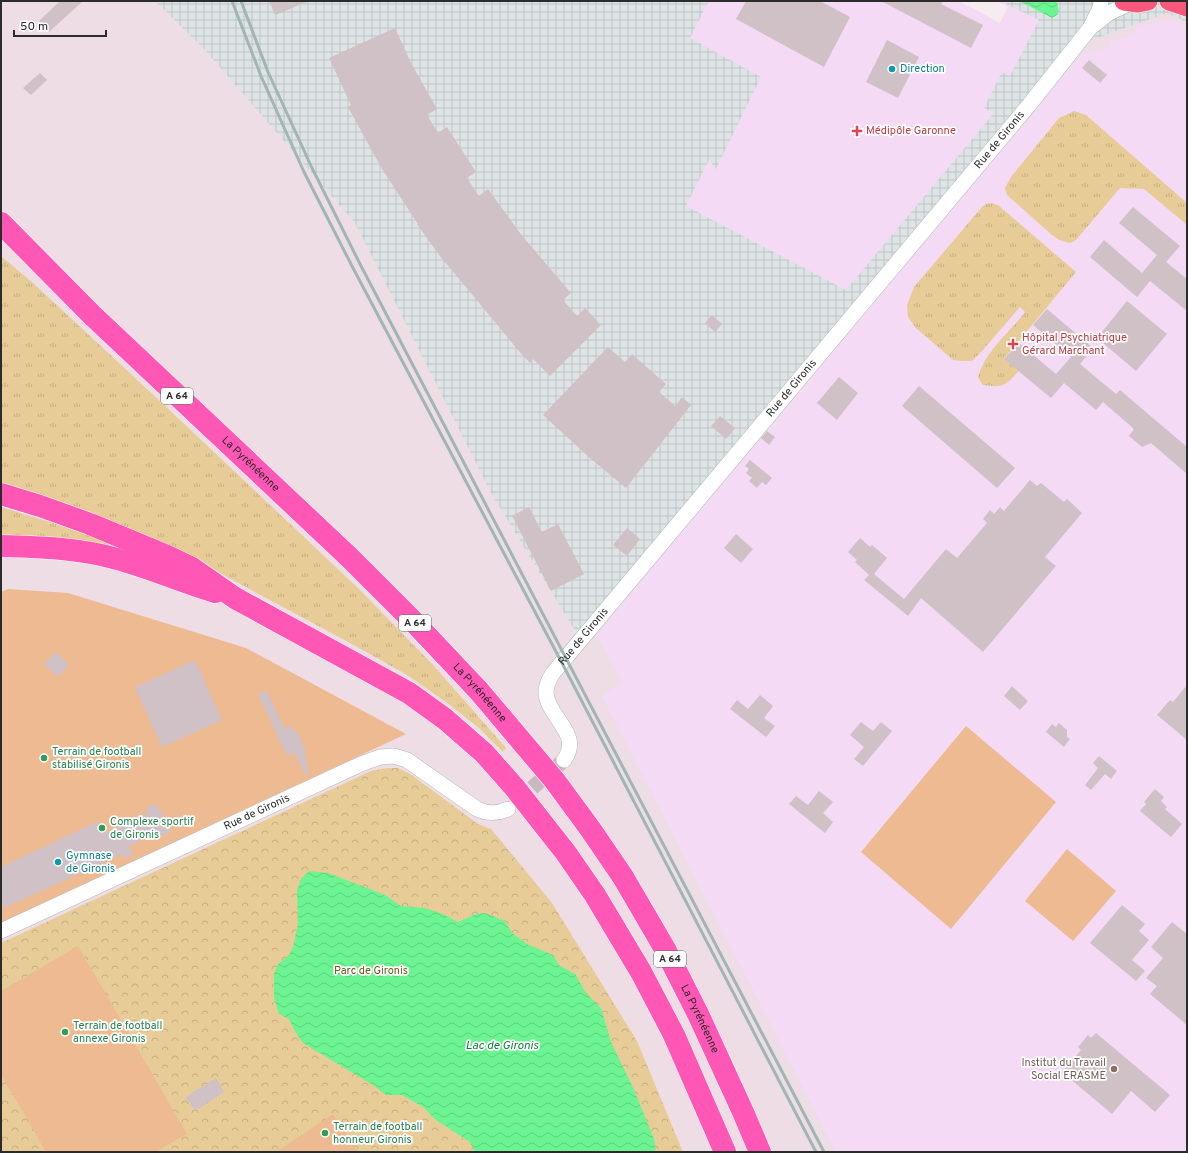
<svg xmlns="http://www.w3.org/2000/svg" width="1188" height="1153" viewBox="0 0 1188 1153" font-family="Overpass,sans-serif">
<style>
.industrial{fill:url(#industrial-grid)}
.medical{fill:#f4daf5}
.grass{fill:url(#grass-tufts)}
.park{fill:url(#park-crowns)}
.pitch{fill:#eeba92}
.plaza{fill:#f6ebef}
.water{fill:url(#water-waves)}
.building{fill:#d0c1c7}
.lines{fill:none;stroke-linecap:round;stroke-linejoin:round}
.minor-tunnel{stroke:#c7b9bf;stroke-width:15;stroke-dasharray:15 8;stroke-linecap:butt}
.minor-casing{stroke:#adbcb9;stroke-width:16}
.major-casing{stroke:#fff;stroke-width:20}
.highway-casing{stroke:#fff;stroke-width:23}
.minor{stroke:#fff;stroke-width:15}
.major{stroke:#f7587c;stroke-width:19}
.highway{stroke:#ff57b5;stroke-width:22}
.rail{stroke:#9fb6b3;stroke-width:3}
.culture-dot{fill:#0f9aa8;stroke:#fff;stroke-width:1.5}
.health-dot{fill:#e0444e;stroke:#fff;stroke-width:1.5}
.leisure-dot{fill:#2e9e5b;stroke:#fff;stroke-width:1.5}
.education-dot{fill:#8d6e63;stroke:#fff;stroke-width:1.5}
.labels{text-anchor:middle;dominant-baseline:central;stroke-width:3.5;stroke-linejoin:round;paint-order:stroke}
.shield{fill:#fff;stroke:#6b6b6b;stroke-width:1}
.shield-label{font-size:10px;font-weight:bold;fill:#2b2b2b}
.culture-label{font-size:11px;fill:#0d838f;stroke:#fff;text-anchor:start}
.health-label{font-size:11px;fill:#be3a42;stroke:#fff;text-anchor:start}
.street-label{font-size:11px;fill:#2b2b2b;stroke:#fff}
.leisure-label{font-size:11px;fill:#27864d;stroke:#fff;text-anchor:start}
.park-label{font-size:11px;fill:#6d5c17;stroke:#fff}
.education-label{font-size:11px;fill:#785e54;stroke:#fff;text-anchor:end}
.water-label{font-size:12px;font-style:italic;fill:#098635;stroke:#fff}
</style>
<defs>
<pattern id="industrial-grid" width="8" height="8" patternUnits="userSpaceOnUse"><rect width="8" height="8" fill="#dee4e6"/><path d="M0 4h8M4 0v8" fill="none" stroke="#bfc4c5"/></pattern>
<pattern id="grass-tufts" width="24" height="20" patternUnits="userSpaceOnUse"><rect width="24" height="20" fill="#e7cc97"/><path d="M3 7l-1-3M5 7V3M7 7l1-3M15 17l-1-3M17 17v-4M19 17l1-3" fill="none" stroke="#c6af82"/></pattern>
<pattern id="park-crowns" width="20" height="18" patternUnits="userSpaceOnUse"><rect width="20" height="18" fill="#e7cc97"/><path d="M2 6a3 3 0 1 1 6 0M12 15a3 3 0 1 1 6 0" fill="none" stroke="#c6af82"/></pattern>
<pattern id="water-waves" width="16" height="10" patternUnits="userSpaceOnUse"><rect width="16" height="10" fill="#6bf491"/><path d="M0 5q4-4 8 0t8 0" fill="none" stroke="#5dd17d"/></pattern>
</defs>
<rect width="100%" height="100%" fill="#eedde4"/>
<polygon class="industrial" points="155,1 1187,1 1187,22 1167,13 1086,42 931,209 577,634 491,493 355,223 205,50"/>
<g class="medical">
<polygon points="709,1 1007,1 1006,4 1039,20 1010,76 1002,72 984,108 994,113 846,290 686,206 709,160 716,169 761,77 690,38"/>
<polygon points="1171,19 1187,27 1187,1152 836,1152 602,696 623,683 596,633 1081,55 1110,48 1109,41 1137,34 1135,27"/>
</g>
<g class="grass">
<polygon points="1074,111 1086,115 1187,203 1187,225 1144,189 1120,188 1076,240 1070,243 1059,240 1051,234 1007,195 1005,188 1011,177 1059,118"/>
<path d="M992,203L998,205L1076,272L1004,359L1019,371C1005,386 1003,388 983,385L978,378C985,350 1009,334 1025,312L1020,307L982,351L972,361H962L953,360L916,328L908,317L907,305L914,287L982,207L986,204Z"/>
<polygon points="1,256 33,283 162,403 360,590 433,665 506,748 503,752 479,728 446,702 407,675 361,649 205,565 1,485"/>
<polygon points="1,507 75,530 115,546 114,549 1,539"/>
</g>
<polygon class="park" points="387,768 398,768 410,774 478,824 491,829 552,903 637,1041 683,1152 1,1152 1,943 371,771"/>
<g class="pitch">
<polygon points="8,589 68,593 246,648 406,734 1,923 1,592"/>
<polygon points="966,726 1056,802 951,929 861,852"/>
<polygon points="1067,849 1116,891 1073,941 1025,901"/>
<polygon points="78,946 187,1134 155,1152 46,1152 1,1074 1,991"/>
<polygon points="333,1114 358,1152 276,1152"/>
</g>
<polygon class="plaza" points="959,1 997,1 1008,7 1000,23"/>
<g class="water">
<polygon points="1019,1 1057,1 1059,11 1057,15 1052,18"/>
<polygon points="309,871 328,873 385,895 401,906 425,908 443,914 458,922 476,914 485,913 505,921 512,933 529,945 553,955 559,965 575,974 586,993 601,1008 611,1042 635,1092 654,1139 656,1152 475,1152 470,1142 436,1120 423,1107 402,1095 386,1095 373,1085 303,1043 296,1033 289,1019 279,1014 274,998 274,974 278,964 289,955 293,947 298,924 297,890 301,879"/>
</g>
<g class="building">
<polygon points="60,1 83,1 49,32 39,21"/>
<polygon points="269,1 309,1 275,15"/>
<polygon points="746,1 820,1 850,17 824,67 736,19"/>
<polygon points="881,1 943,1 941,4 983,25 971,48"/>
<polygon points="395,28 411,63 437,109 427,115 438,133 447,127 476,172 467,178 479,196 488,189 523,237 571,293 563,300 577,316 585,308 601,325 550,376 533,359 530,363 518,350 446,263 445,263 417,224 418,224 382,169 348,107 351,105 329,58"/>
<polygon points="887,40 919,57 898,98 866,82"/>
<polygon points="1089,60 1107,75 1100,83 1082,68"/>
<polygon points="40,73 47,80 31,95 23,88"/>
<polygon points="1133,207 1180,246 1166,262 1187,279 1187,311 1150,281 1137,297 1090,257 1104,240 1142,273 1157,255 1119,223"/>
<polygon points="1127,301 1167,334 1136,371 1097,338"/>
<polygon points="1047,309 1093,348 1080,364 1116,394 1120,390 1187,447 1187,474 1151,443 1142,447 1129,436 1134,429 1103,402 1096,410 1064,383 1051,398 1004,359 1019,343 1056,374 1071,357 1033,325"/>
<polygon points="712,315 722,324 715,332 705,323"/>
<polygon points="608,347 625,362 632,354 666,384 659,392 675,406 682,397 691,405 626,488 590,458 543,415"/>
<polygon points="839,377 858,393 837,420 817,403"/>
<polygon points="919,386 1015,468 997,488 902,406"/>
<polygon points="720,416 735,428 726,439 711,426"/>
<polygon points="767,431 775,437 769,445 761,438"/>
<polygon points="750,460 772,478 766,485 762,482 757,488 749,481 752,478 746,473 749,469 745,466"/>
<polygon points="1030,480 1037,486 1041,483 1064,502 1067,499 1082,513 1045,557 1056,566 983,652 921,598 908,616 864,580 869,575 855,562 857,560 848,552 860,538 870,547 872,545 887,558 874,574 904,599 946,549 957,558 987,523 983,519 990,510 994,514 1000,507 1004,511"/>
<polygon points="529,507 542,532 558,524 584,574 551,591 512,516"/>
<polygon points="627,528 640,539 627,556 613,545"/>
<polygon points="736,534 753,549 741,563 724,548"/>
<polygon points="56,652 69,665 58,677 44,664"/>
<polygon points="195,660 222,720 162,747 135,687"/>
<polygon points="1187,685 1187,740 1157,715 1170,700 1173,702"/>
<polygon points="1012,686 1028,701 1020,710 1004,696"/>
<polygon points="266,690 285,729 291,726 297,733 301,739 305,751 308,774 305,775 295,753 287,756 258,694"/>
<polygon points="760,695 773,706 764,718 775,726 766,737 730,709 737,700 748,709"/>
<polygon points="861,722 873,731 881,722 892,731 863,766 854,759 864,747 850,735"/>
<polygon points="1059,723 1067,730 1067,737 1070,739 1064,747 1046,732 1052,724 1056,727"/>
<polygon points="1099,756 1117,771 1111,779 1105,774 1091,790 1085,785 1098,768 1093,763"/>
<polygon points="1155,789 1164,797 1161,801 1167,807 1165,809 1182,824 1171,837 1140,811 1146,804 1144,802"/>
<polygon points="819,791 833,802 823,813 833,822 825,833 789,804 796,796 808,805"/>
<polygon points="154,804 160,809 171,832 150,841 148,837 129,846 133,855 124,859 122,854 4,908 1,901 1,867 99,821 104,833 148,813 146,808"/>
<polygon points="1122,905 1145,924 1139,931 1149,940 1132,960 1145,971 1136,981 1090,943"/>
<polygon points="1172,922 1187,934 1187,1025 1150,994 1157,986 1146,978 1163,958 1151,947"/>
<polygon points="1096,1033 1170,1095 1155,1112 1131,1091 1112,1114 1062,1072 1081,1050 1078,1047 1088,1035 1091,1038"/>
<polygon points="216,1078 224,1092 195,1111 186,1097"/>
</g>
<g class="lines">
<polyline class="minor-tunnel" points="515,803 564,760"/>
<defs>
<g id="minor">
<polyline points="1094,25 1109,13 1130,3"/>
<path id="s1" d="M564,760C583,734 548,718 546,693C546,686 549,679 553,673L1029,105L1090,28L1100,8L1101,1"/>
<path id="s2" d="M1,931L361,764L380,757L394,756L407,760L477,809C488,814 497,814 508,809"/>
</g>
<g id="major">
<polyline points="1124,1 1138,3 1148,1"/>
<polyline points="1169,1 1187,7"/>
</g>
<g id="highway">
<path id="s3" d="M1,223L92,315L350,558L413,621L479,691L555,781L591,830L623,877L665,949L698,1014L743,1112L760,1152"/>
<polyline points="1,494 40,506 90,524 167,556 192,568 235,598 409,693 445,719 484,753 515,788 566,853 595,895 641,972 674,1035 725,1152"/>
<path d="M1,546C40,547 79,548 117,559C150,568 182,582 215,592"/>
</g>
</defs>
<use href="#minor" class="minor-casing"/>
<use href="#major" class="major-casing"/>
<use href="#highway" class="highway-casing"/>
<use href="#minor" class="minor"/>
<use href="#major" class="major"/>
<use href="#highway" class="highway"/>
<g class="rail">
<polyline points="232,1 261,76 304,172 353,268 562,663 816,1152"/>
<polyline points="241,1 268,72 312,168 360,264 824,1152"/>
</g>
</g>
<g class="culture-dot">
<circle cx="892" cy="69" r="4"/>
<circle cx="58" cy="862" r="4"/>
</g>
<g class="health-dot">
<path d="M855 125h4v4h4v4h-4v4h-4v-4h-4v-4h4z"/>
<path d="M1011 338h4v4h4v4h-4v4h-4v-4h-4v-4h4z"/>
</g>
<g class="leisure-dot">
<circle cx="44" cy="758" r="4"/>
<circle cx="102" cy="828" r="4"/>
<circle cx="65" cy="1032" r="4"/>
<circle cx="325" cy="1133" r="4"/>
</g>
<circle class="education-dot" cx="1114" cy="1069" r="4"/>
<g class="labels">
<g class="shield">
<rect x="161" y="388" width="32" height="16" rx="3"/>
<rect x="399" y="615" width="32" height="16" rx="3"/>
<rect x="654" y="951" width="32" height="16" rx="3"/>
</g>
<g class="shield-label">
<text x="177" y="396">A 64</text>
<text x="415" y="623">A 64</text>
<text x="670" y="959">A 64</text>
</g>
<g class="culture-label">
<text x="900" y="69">Direction</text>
<text x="66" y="856">Gymnase<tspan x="66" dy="13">de Gironis</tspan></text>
</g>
<g class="health-label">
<text x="866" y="131">Médipôle Garonne</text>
<text x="1022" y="338">Hôpital Psychiatrique<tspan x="1022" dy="13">Gérard Marchant</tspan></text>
</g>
<g class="street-label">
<text stroke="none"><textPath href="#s1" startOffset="791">Rue de Gironis</textPath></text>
<text stroke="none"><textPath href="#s1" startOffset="467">Rue de Gironis</textPath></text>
<text stroke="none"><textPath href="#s3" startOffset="347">La Pyrénéenne</textPath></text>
<text stroke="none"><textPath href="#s1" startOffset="143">Rue de Gironis</textPath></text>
<text stroke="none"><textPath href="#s3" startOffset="671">La Pyrénéenne</textPath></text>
<text stroke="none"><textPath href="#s2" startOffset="282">Rue de Gironis</textPath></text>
<text stroke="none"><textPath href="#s3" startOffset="1066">La Pyrénéenne</textPath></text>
</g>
<g class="leisure-label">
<text x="52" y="752">Terrain de football<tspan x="52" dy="13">stabilisé Gironis</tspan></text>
<text x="110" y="822">Complexe sportif<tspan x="110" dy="13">de Gironis</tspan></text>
<text x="73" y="1026">Terrain de football<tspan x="73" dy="13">annexe Gironis</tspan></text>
<text x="333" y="1127">Terrain de football<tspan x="333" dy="13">honneur Gironis</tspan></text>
</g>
<g class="park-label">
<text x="371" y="971">Parc de Gironis</text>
</g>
<g class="education-label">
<text x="1106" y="1063">Institut du Travail<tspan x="1106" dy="13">Social ERASME</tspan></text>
</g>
<g class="water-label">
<text x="502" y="1046">Lac de Gironis</text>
</g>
</g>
<rect width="1188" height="1153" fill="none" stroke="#2b2b2b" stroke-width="4"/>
<path d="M14 30v6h92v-6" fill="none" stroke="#2b2b2b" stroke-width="2"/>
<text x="20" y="30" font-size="12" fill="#2b2b2b" stroke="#ffffff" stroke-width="3" paint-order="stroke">50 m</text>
</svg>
